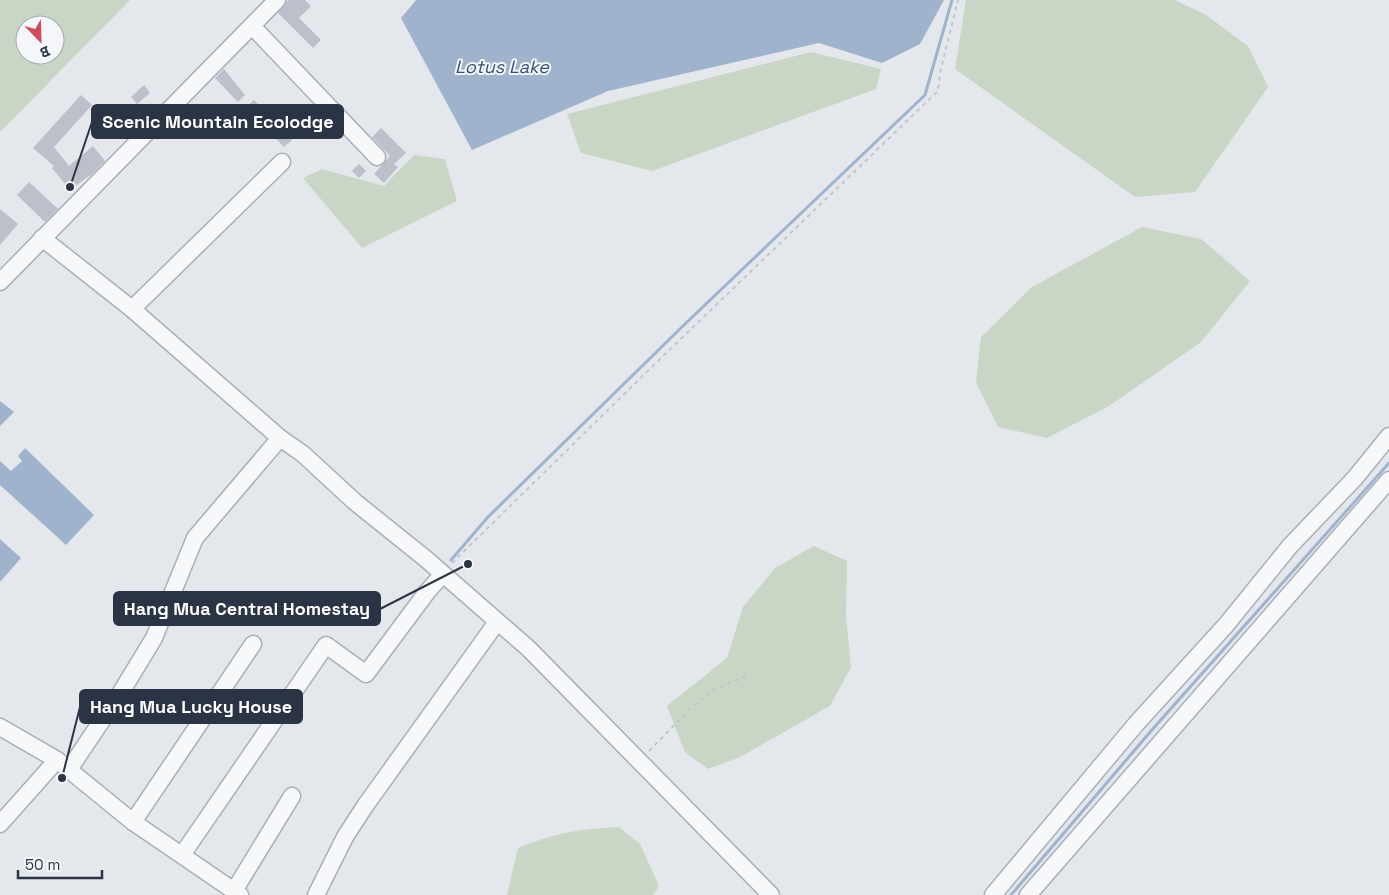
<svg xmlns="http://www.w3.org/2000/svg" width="1389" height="895" viewBox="0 0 1389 895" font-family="'Space Grotesk',sans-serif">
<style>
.green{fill:#c9d6c5;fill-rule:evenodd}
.water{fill:#9fb4cc}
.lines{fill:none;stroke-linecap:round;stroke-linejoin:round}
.stream{stroke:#9fb4cc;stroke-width:3}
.building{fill:#bbc0ca}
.minor-casing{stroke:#a9aeb7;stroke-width:19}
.path{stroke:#c2c5cb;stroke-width:2;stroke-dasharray:4 4;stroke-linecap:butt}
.minor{stroke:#f7f8fa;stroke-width:16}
.labels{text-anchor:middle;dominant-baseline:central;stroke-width:4;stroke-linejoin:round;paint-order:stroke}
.water-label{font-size:18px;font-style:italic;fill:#34527a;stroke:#f4f6f9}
.leader{fill:none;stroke:#2b3445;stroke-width:2}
.callout-dot{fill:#2b3445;stroke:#f4f6f9;stroke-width:2}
.callout{fill:#2b3445;stroke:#2b3445;stroke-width:2}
.callout-label{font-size:18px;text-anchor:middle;font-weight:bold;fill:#fff}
</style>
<rect width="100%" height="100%" fill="#e4e7ec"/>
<g class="green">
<path d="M0,0H130L0,132ZM25,25H55V55H25Z"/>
<polygon points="966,0 1175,0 1206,15 1248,46 1268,87 1195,192 1135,197 955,69"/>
<polygon points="811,52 881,69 876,89 652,171 581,153 567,114"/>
<polygon points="414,155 445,159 457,201 362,248 303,178 322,169 384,186"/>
<polygon points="1142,227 1201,239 1250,281 1201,342 1109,406 1047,438 998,427 976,383 981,337 1032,287"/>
<polygon points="814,546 847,561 846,615 851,667 830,706 740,757 708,769 685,752 667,706 727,658 743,607 775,568"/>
<path d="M619,827L640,844L659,886L653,895H507L518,848C555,833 579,829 619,827Z"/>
</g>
<g class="water">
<polygon points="416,0 944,0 920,44 882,63 819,43 608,91 472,150 401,18"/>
<polygon points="0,401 14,412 0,426"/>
<polygon points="25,448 94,515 66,545 0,485 0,461 11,471 22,461 18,456"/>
<polygon points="0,539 21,558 0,582"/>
</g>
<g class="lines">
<g class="stream">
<polyline points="451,560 488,517 685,324 925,95 952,0"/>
<polyline points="1011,895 1151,731 1389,463"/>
</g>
</g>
<g class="building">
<polygon points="288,0 305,0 311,6 299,18 321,40 313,48 278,13"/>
<polygon points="224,69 245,95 238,102 215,78"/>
<polygon points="144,85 150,93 137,104 131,97"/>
<polygon points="81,95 92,105 54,147 69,166 93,146 105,161 92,174 70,190 52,168 54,166 33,148"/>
<polygon points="254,100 292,140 284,147 246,107"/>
<polygon points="381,128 406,153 394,164 398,167 384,183 374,174 390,156 372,137"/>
<polygon points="359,164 366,171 359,178 352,171"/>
<polygon points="29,182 58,209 45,222 17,195"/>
<polygon points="0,209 18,224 0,245"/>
</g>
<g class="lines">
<defs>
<g id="minor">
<polyline points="252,26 377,157"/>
<polyline points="42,238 132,309 280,438 303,454 355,502 426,559 528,648 771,895"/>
<polyline points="0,282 277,0"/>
<polyline points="132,309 282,162"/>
<polyline points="0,727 57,760 133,822 240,895"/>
<polyline points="68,771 123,689 154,638 195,538 280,438"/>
<polyline points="133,822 253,644"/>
<polyline points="0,824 57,760"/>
<polyline points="182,855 326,645 366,674 427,592 442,575"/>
<polyline points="234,891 292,796"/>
<polyline points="316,895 345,837 365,806 497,622"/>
<polyline points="993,895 1136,724 1226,625 1290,546 1355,478 1389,436"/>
<polyline points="1028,895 1389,480"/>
</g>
</defs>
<use href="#minor" class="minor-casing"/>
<g class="path">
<polyline points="452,563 661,358 938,91 940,73 958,0"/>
<polyline points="649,751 692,707 715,689 747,676"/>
</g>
<use href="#minor" class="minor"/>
</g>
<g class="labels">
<g class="water-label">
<text x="502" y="66">Lotus Lake</text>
</g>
</g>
<path class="leader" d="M70 187L92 122M468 564L380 609M62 778L80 707"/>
<g class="callout-dot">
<circle cx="70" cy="187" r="5"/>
<circle cx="468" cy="564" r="5"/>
<circle cx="62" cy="778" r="5"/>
</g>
<g class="callout">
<rect x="92" y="105" width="251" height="33" rx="5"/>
<rect x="114" y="592" width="266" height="33" rx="5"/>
<rect x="80" y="690" width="222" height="33" rx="5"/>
</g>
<g class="callout-label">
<text x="218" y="128">Scenic Mountain Ecolodge</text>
<text x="247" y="615">Hang Mua Central Homestay</text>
<text x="191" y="713">Hang Mua Lucky House</text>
</g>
<g transform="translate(40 40) rotate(157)"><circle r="24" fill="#f4f6f9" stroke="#a4a8b1"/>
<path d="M0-4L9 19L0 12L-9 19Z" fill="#d1495b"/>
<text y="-8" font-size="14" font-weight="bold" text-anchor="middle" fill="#2b3445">B</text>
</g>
<path d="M18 870v8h84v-8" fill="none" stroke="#2b3445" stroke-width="2.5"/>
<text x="25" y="870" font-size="15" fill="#2b3445" stroke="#f4f6f9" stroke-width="4" paint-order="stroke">50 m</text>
</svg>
